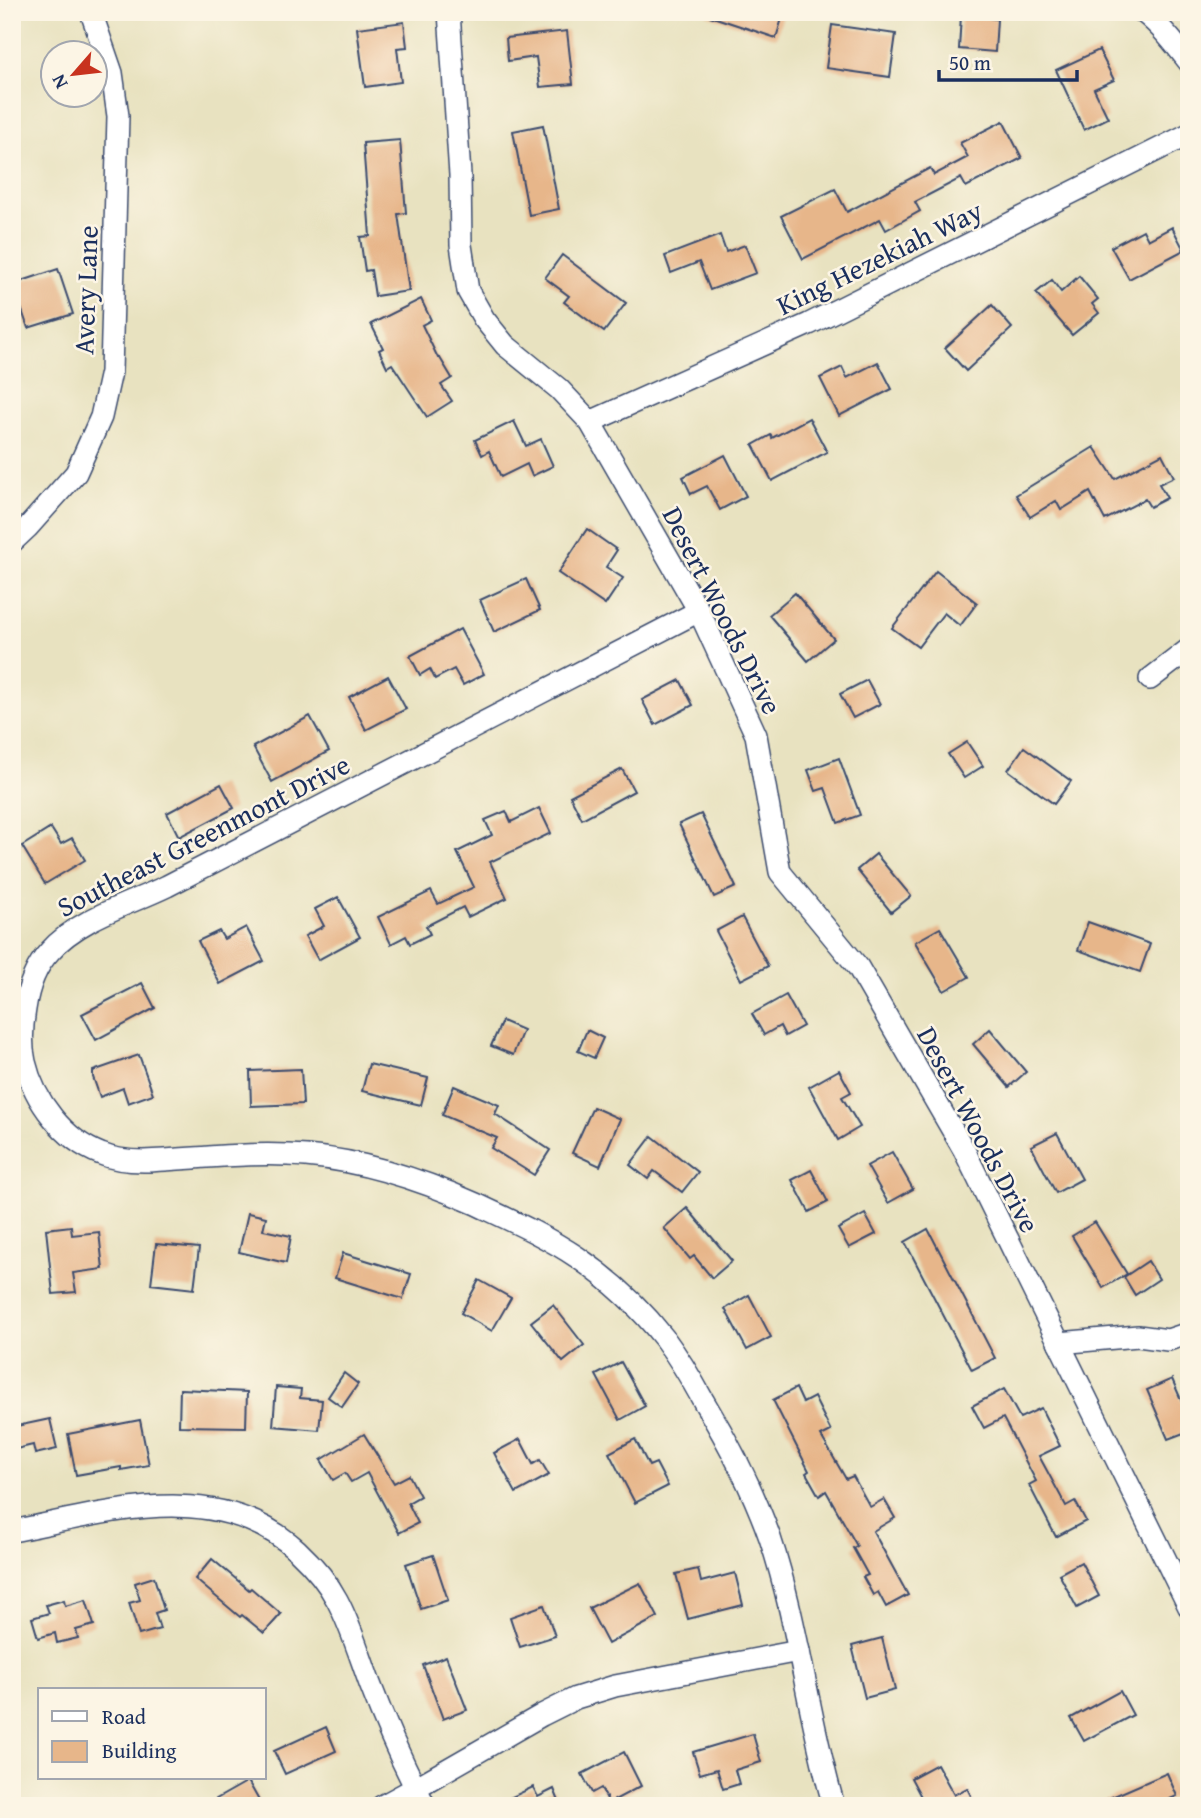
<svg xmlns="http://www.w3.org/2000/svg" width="1201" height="1818" viewBox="0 0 1201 1818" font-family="'Gentium Book Plus',serif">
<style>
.building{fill:#e7b68a}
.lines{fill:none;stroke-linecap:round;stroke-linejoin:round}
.minor-casing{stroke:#3a4a6d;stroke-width:24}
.minor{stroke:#fff;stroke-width:21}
.labels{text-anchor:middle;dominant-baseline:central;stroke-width:5;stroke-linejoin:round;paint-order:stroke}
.street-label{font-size:28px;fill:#1b2f5e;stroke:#fcf5e5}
</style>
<rect width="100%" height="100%" fill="#fcf5e5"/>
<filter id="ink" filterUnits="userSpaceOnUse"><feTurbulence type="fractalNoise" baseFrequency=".0143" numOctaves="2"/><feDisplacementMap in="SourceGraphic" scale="14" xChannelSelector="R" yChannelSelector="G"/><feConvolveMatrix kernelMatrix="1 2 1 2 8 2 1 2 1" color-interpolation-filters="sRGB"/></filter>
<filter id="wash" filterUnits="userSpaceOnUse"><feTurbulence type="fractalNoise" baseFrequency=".00686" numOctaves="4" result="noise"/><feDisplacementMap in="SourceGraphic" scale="28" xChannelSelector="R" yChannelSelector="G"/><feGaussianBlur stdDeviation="1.57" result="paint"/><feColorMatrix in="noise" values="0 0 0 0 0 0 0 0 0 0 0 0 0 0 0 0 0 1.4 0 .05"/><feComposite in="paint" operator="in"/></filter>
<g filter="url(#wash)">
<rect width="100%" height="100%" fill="#e8e2c0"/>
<g id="blocks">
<g class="building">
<polygon points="708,12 784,12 776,38 707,15"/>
<polygon points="961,15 997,19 995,52 959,49"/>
<polygon points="404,22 407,47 397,48 401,82 365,87 357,28"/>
<polygon points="832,25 896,34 890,77 826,68"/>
<polygon points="567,31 573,84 540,87 536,57 508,61 506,38"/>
<polygon points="1099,50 1114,80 1094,89 1108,118 1084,130 1056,70"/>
<polygon points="1003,121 1022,158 966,187 961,178 915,202 920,211 886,230 880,219 803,259 781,216 835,189 847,212 930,168 934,175 968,157 960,143"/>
<polygon points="543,125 559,209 529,215 513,131"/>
<polygon points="400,140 406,213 398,214 409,291 375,296 371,270 365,271 360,237 370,236 363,143"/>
<polygon points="1172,227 1184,250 1129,279 1111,247 1143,230 1148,240"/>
<polygon points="720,235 726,252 745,245 756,273 710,290 699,262 671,273 665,256"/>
<polygon points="562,255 626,303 604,332 564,302 569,296 545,278"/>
<polygon points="58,269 73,314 28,328 13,284"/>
<polygon points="1079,276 1098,299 1092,304 1099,313 1072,335 1036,293 1052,280 1061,292"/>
<polygon points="421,299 431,320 422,325 438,358 440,358 452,378 441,385 452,401 427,417 392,364 387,367 379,350 383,348 371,324"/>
<polygon points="992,305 1012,328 966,371 945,348"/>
<polygon points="878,362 892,389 839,416 820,378 842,367 847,378"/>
<polygon points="809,418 827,452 772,481 753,445 771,435 772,438"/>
<polygon points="514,421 526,446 541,439 553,466 532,476 527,464 501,477 489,451 482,455 475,440"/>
<polygon points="1094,447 1115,479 1162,454 1174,477 1159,484 1167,498 1150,507 1145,499 1105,520 1090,492 1061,510 1056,501 1030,517 1016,495"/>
<polygon points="725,455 746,496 720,510 707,486 691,494 683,477"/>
<polygon points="587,529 617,550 606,567 623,578 605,605 558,573"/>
<polygon points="936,571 977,603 960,626 944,613 918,647 892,628"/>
<polygon points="526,579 540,610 494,632 480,600"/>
<polygon points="795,593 834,639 808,661 769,615"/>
<polygon points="460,629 484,674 463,685 454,669 435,679 430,669 420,675 410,656"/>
<polygon points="388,676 406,709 366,730 349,697"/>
<polygon points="680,680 693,705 655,725 642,700"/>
<polygon points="867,680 880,704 853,718 840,694"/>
<polygon points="310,716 329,751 272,782 253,747"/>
<polygon points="967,742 983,766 964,778 948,754"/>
<polygon points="1024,747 1071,781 1054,804 1008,770"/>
<polygon points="839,758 860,815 838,823 825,788 816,791 808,770"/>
<polygon points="622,769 634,791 582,819 570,796"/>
<polygon points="221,784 234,808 179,837 167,813"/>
<polygon points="539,808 551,833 490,862 507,898 468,917 463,907 426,926 430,934 410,944 406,936 391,944 378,917 431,891 438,904 474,887 457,852 492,835 485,820 506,811 511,822"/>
<polygon points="701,814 736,887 714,897 679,824"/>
<polygon points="51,828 61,844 72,838 85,860 45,884 22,846"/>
<polygon points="876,854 911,896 891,912 857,870"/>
<polygon points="338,897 360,937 318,960 305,936 324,926 315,909"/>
<polygon points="742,917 768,966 741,980 716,931"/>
<polygon points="1088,922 1150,944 1140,972 1078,950"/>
<polygon points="246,927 264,961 220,984 198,941 219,931 224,939"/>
<polygon points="940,928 969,977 944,991 915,942"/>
<polygon points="142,983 155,1008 96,1040 82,1014"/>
<polygon points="786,995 803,1026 785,1036 780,1026 764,1035 752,1014"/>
<polygon points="502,1021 523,1030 513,1055 491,1046"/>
<polygon points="990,1029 1026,1072 1009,1087 973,1044"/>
<polygon points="587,1030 603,1038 594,1058 578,1051"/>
<polygon points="139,1055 153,1094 128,1103 123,1088 100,1097 93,1077 93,1071"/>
<polygon points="369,1064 428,1078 421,1105 362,1091"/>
<polygon points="301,1069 303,1104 251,1106 250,1071"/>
<polygon points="839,1070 851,1092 842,1097 860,1127 838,1140 809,1087"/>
<polygon points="454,1086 499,1105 495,1114 550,1150 534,1175 491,1148 497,1138 442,1115"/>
<polygon points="593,1107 620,1119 600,1166 572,1153"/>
<polygon points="1057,1133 1082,1179 1056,1193 1031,1146"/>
<polygon points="652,1136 698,1172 682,1192 654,1171 648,1179 630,1165"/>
<polygon points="892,1152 913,1189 888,1203 867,1166"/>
<polygon points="811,1170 828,1202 809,1212 792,1180"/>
<polygon points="687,1208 732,1261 712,1278 694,1256 690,1259 664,1228"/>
<polygon points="248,1213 266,1217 263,1230 291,1236 286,1263 239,1252"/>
<polygon points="865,1214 876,1234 849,1248 838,1229"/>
<polygon points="1095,1222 1127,1274 1103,1288 1072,1236"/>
<polygon points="71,1226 72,1235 99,1232 103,1269 73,1273 76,1292 53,1294 46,1229"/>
<polygon points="928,1229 995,1358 972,1370 905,1242"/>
<polygon points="156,1244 199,1248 194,1289 151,1284"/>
<polygon points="343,1253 411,1274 403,1299 335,1278"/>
<polygon points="1148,1261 1159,1279 1135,1295 1124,1277"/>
<polygon points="479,1280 511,1298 492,1331 461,1313"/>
<polygon points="749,1295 771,1337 747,1350 725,1309"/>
<polygon points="553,1305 584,1345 563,1362 531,1322"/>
<polygon points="621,1362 645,1406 620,1420 596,1375"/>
<polygon points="344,1373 358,1384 342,1407 328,1397"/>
<polygon points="1172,1379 1189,1418 1189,1431 1168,1439 1147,1390"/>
<polygon points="276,1387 301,1389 300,1398 322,1400 319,1430 273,1426"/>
<polygon points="796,1388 803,1403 814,1397 831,1431 821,1436 846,1479 853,1476 870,1507 884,1499 895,1518 873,1531 908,1595 886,1607 878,1592 873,1595 863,1577 868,1575 853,1548 857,1546 826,1491 819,1496 806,1473 809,1471 773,1400"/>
<polygon points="180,1389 247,1392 246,1427 179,1426"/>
<polygon points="1004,1389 1020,1418 1041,1408 1060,1446 1039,1456 1066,1506 1075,1501 1086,1521 1056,1537 1029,1485 1036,1481 1003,1418 984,1428 972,1406"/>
<polygon points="50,1419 57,1449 35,1454 33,1445 12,1450 12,1427"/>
<polygon points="140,1420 149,1465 121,1470 121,1467 76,1475 68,1434"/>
<polygon points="364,1434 394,1483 409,1475 420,1496 408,1503 418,1523 399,1533 367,1473 351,1482 345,1473 333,1480 321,1460"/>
<polygon points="520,1439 533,1464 540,1460 549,1475 516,1493 494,1453"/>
<polygon points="635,1439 649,1466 656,1463 668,1486 635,1503 609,1453"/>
<polygon points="433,1555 448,1600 421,1609 406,1564"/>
<polygon points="212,1559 249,1590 251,1588 281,1614 264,1633 242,1615 240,1617 195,1579"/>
<polygon points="1081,1562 1099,1596 1077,1608 1059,1574"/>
<polygon points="698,1569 701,1582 735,1573 743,1605 688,1619 676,1574"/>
<polygon points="154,1577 164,1610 155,1613 160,1629 139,1635 129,1603 140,1600 135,1583"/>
<polygon points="640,1583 658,1617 608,1644 589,1608"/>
<polygon points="64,1600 65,1606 86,1600 94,1625 76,1630 78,1638 57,1643 55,1633 38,1638 32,1618 49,1613 46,1605"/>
<polygon points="544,1605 555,1636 520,1647 510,1617"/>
<polygon points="882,1638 895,1690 865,1698 852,1646"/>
<polygon points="446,1656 467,1710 443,1719 423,1665"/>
<polygon points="1120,1691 1133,1715 1084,1741 1071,1718"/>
<polygon points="326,1727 336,1751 285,1774 274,1751"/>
<polygon points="753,1734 761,1762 735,1770 739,1784 723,1789 717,1769 700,1774 693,1752"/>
<polygon points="624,1752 641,1786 609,1803 601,1788 592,1793 582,1774"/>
<polygon points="937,1764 954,1795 967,1788 976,1806 926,1806 911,1778"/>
<polygon points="1167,1773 1177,1796 1154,1806 1091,1806"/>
<polygon points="248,1781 262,1806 204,1806"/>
<polygon points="533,1787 538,1797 554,1789 561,1806 493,1806"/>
</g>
</g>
</g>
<g filter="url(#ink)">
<use href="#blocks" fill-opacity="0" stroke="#3a4a6d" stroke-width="2"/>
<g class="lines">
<defs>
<g id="minor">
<polyline points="449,12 460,175 461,245 468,291 484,319 505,345 559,389 590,422 699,611 756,735 780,872 858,967 964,1150 1189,1607"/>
<path d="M1143,12C1161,26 1175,44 1189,62"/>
<polyline points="590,422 809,324 1189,134"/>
<polyline points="12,542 28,527 76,473 101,417 111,372 118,116 112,73 91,12"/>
<path d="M699,611L167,886C128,905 79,918 50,951C35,967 28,988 25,1009C22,1027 21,1045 25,1062C34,1101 64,1140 101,1154C115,1160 129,1161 144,1161C197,1159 252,1151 306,1156C365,1161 422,1180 476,1204C510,1220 546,1236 577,1257C609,1279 640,1307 664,1338C679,1358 692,1380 704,1402C730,1445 753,1490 770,1538C799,1625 808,1718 834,1806"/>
<polyline points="1150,679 1189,649"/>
<polyline points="1059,1343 1138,1336 1168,1340 1189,1333"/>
<path d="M12,1531C107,1513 216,1477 297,1550C313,1565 327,1581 337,1600C351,1626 360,1657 370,1684C386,1726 404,1767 425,1806"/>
<polyline points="382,1806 415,1788 542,1715 576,1698 615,1686 799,1651"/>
</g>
</defs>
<use href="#minor" class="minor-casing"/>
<use href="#minor" class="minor"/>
</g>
</g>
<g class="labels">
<g class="street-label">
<text transform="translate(879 257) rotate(-26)">King Hezekiah Way</text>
<text transform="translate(85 290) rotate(-88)">Avery Lane</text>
<text transform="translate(723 610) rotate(63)">Desert Woods Drive</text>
<text transform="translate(203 835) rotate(-27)">Southeast Greenmont Drive</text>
<text transform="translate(979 1129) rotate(62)">Desert Woods Drive</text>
</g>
</g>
<rect width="1201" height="1818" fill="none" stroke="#fcf5e5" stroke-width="42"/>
<rect x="38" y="1688" width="228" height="91" fill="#fcf5e5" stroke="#a2a6af" stroke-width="2"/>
<rect x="52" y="1711" width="35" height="10" fill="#ffffff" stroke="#a2a6af" stroke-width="2"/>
<text x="102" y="1724" font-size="21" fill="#1b2f5e">Road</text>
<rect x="52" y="1741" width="35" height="21" fill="#e7b68a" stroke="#a2a6af" stroke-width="2"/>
<text x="102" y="1758" font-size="21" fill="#1b2f5e">Building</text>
<g transform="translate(74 74) rotate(242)"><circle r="33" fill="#fcf5e5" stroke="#a2a6af" stroke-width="2"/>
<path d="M0-5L12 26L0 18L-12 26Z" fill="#c8321e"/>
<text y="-10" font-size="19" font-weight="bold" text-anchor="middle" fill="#1b2f5e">N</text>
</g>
<path d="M939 70v10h138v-10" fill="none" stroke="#1b2f5e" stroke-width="3.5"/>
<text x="949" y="70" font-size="21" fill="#1b2f5e" stroke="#fcf5e5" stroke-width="5" paint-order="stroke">50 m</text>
</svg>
